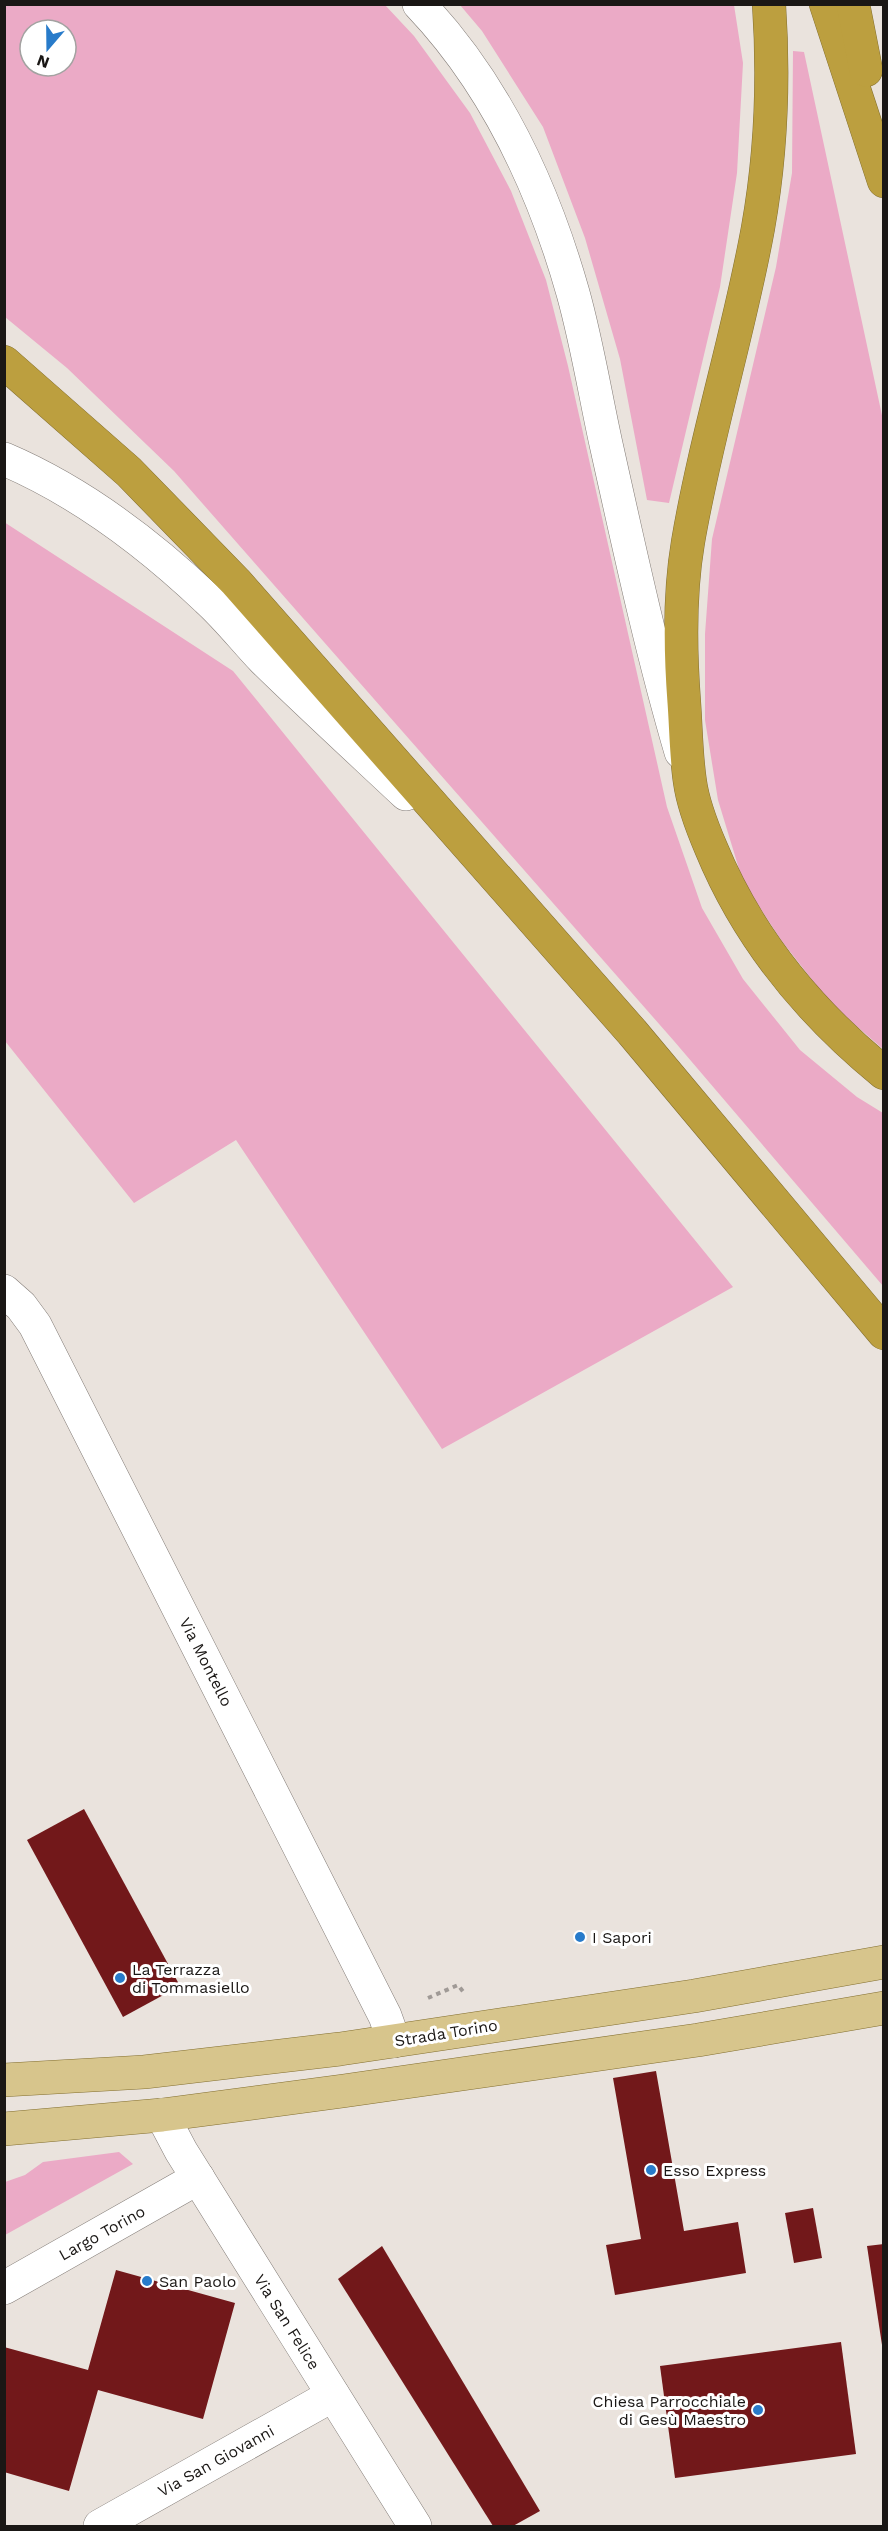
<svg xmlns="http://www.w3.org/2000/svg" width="888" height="2531" viewBox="0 0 888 2531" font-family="'Work Sans',sans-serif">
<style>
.green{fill:#ebaac6;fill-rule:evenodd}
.building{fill:#72181a}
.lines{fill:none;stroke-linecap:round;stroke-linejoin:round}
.minor-casing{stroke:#837c77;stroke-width:34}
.major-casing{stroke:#836f30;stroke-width:34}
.highway-casing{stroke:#836f30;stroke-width:34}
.path{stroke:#a09a96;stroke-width:4;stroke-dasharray:4.5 4.5;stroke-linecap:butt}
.minor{stroke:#fff;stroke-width:33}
.major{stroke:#d7c58c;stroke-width:33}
.highway{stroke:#bc9f3f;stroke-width:33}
.poi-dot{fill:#287bca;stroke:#fff;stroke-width:2}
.labels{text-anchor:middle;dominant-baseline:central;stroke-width:6;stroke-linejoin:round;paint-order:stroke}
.street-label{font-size:16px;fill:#1a1715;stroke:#fff}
.poi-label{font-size:16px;fill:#1a1715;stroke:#fff;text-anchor:start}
</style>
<rect width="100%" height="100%" fill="#eae3dd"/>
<g class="green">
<path d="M4,5H385L414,36L470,113L511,191L546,280L568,366L667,807L702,908L743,979L800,1050L857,1097L883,1113V1286L674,1041L174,471L67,368L5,317ZM30,30H66V66H30Z"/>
<polygon points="460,5 734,5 743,63 737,173 720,287 669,503 647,500 620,359 585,238 543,127 482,31"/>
<polygon points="793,51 804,52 883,420 883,1049 831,1004 781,940 743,882 718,800 705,720 705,634 712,539 776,267 792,173"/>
<polygon points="4,522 233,671 733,1287 442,1449 236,1140 134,1203 5,1041"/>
<polygon points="119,2152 133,2164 5,2235 5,2182 25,2175 43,2162"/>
</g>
<g class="building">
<polygon points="84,1809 180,1986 123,2017 27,1840"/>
<polygon points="656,2071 684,2231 738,2222 746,2273 615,2295 606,2245 641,2239 613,2078"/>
<polygon points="813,2208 822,2258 794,2263 785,2213"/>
<polygon points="884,2244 884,2345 882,2345 867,2246"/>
<polygon points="382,2246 540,2511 513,2526 493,2526 338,2279"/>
<polygon points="116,2270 235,2303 203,2419 98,2390 69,2491 4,2472 4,2347 88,2370"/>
<polygon points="841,2342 856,2454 675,2478 660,2366"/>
</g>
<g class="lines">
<defs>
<g id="minor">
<path d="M419,4C496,85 543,187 573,293C587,343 595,394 606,444C629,547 651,650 681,752"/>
<path d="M4,459C79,491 148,543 207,599C227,617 244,639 263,659C310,705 358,749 406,794"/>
<polyline points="4,1291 21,1306 35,1325 385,2016 394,2041"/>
<polyline points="162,2115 181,2151 415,2526"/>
<polyline points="4,2288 198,2178"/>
<polyline points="100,2526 333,2395"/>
</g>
<g id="major">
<polyline points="4,2080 144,2072 340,2049 694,1996 884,1962"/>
<polyline points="4,2129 162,2115 343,2091 698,2040 884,2008"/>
</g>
<g id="highway">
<path d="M769,4C774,78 771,155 758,228C739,333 706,436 688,542C679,595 680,649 684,702C686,729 686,756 690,782C693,804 702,827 711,848C748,938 808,1011 884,1073"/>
<polyline points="826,4 884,181"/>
<polyline points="853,4 866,70"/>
<polyline points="4,362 129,472 236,582 632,1032 884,1333"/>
</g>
</defs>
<use href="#minor" class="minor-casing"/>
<use href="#major" class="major-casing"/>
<use href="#highway" class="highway-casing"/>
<polyline class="path" points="428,1998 458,1985 465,1994"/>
<use href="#minor" class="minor"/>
<use href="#major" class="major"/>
<use href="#highway" class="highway"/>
</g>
<g class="poi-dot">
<circle cx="580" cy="1937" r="6"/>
<circle cx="120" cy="1978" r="6"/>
<circle cx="651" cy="2170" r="6"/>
<circle cx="147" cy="2281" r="6"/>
<circle cx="758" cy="2410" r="6"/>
</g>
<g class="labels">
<g class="street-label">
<text transform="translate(206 1662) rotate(63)">Via Montello</text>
<text transform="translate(446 2033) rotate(-9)">Strada Torino</text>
<text transform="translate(102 2233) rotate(-29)">Largo Torino</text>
<text transform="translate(287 2322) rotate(58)">Via San Felice</text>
<text transform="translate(216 2461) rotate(-29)">Via San Giovanni</text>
</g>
<g class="poi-label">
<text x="592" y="1937">I Sapori</text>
<text x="132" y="1969">La Terrazza<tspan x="132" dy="18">di Tommasiello</tspan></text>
<text x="663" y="2170">Esso Express</text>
<text x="159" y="2281">San Paolo</text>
<text x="746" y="2401" text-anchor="end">Chiesa Parrocchiale<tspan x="746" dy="18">di Gesù Maestro</tspan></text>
</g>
</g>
<rect width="888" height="2531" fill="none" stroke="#1a1715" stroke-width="12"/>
<g transform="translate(48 48) rotate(200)"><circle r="28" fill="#ffffff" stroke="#a3a2a1" stroke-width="1.5"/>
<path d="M0-4.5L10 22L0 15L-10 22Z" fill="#287bca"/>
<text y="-9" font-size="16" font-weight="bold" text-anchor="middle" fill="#1a1715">N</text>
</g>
</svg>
